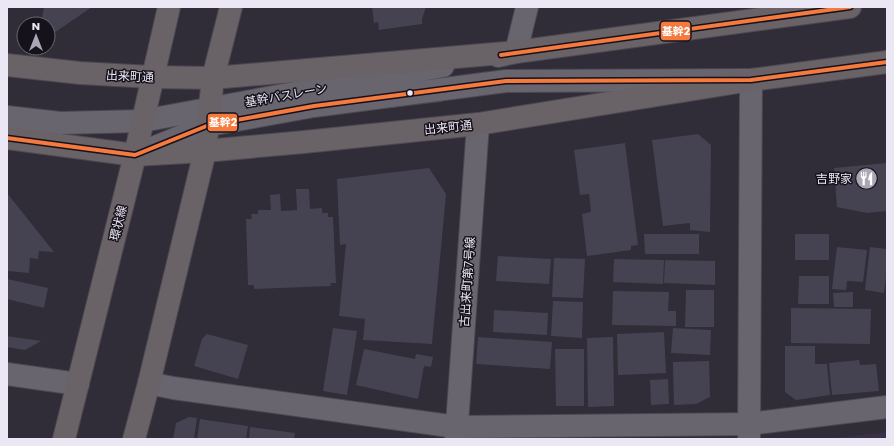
<svg xmlns="http://www.w3.org/2000/svg" width="894" height="446" viewBox="0 0 894 446" font-family="Poppins,'Noto Sans JP',sans-serif">
<style>
.built{fill:#392f49}
.building{fill:#454352}
.lines{fill:none;stroke-linecap:round;stroke-linejoin:round}
.minor-casing{stroke:#4b4852;stroke-width:24}
.major-casing{stroke:#4b4852;stroke-width:24}
.minor{stroke:#69656f;stroke-width:22}
.major{stroke:#696266;stroke-width:22}
.bus-1-casing{stroke:#16121c;stroke-width:7}
.bus-1{stroke:#f6793e;stroke-width:4}
.bus-dot{fill:#ece7f5;stroke:#16121c;stroke-width:1.5}
.labels{text-anchor:middle;dominant-baseline:central;stroke-width:3;stroke-linejoin:round;paint-order:stroke}
.street-label{font-size:12px;fill:#ece7f5;stroke:#16121c}
.poi-label{font-size:12px;fill:#ece7f5;stroke:#16121c;text-anchor:end}
.line-badge{stroke:#16121c;stroke-width:1.5}
.badge-label{font-size:11px;text-anchor:middle;font-weight:bold;fill:#fff}
</style>
<rect width="100%" height="100%" fill="#302c38"/>
<polygon class="built" points="887,432 887,439 828,439"/>
<g class="building">
<polygon points="44,7 92,7 51,35 48,33 48,24 41,24"/>
<polygon points="372,7 426,7 422,19 422,24 379,30 378,22 374,23"/>
<polygon points="442,96 442,102 381,109 380,104"/>
<polygon points="698,134 711,145 710,232 690,230 690,223 663,226 652,140"/>
<polygon points="625,143 638,245 631,246 631,250 587,256 582,214 591,212 589,194 580,195 574,150"/>
<polygon points="887,163 887,211 867,213 837,207 834,168"/>
<polygon points="429,168 446,194 432,344 363,340 365,319 339,316 346,244 340,245 337,179"/>
<polygon points="296,189 309,189 310,209 322,208 322,213 328,213 328,217 333,217 336,283 330,283 331,286 254,289 254,285 248,285 246,219 252,219 251,214 258,214 258,210 271,210 270,195 280,194 281,211 297,210"/>
<polygon points="7,193 54,252 39,251 38,259 30,258 29,273 7,271"/>
<polygon points="644,234 699,234 699,254 645,254"/>
<rect x="795" y="234" width="34" height="26"/>
<polygon points="837,247 867,250 863,282 847,281 846,290 832,289"/>
<polygon points="870,247 887,249 887,269 884,293 865,290"/>
<polygon points="498,256 551,259 549,284 496,281"/>
<polygon points="554,258 585,259 583,298 552,297"/>
<polygon points="614,259 664,260 663,284 613,282"/>
<polygon points="665,260 715,261 715,285 664,283"/>
<polygon points="799,276 829,276 829,304 798,304"/>
<polygon points="7,279 48,288 44,308 7,299"/>
<polygon points="686,290 714,290 714,327 685,327"/>
<polygon points="613,291 669,292 668,311 676,311 676,326 612,325"/>
<polygon points="853,292 853,307 834,307 833,293"/>
<polygon points="553,301 583,302 582,338 551,336"/>
<polygon points="791,308 871,309 870,344 791,343"/>
<polygon points="494,310 548,313 547,335 493,332"/>
<polygon points="333,328 357,331 347,395 323,391"/>
<polygon points="673,328 711,330 710,355 671,353"/>
<polygon points="664,332 666,373 618,375 617,334"/>
<polygon points="207,334 248,345 238,379 194,366 202,339"/>
<polygon points="7,336 41,341 25,350 7,347"/>
<polygon points="478,337 552,342 550,369 476,364"/>
<polygon points="613,337 614,406 588,407 587,338"/>
<polygon points="785,346 815,346 815,364 827,364 830,395 796,400 785,392"/>
<polygon points="364,349 415,359 416,354 433,357 431,367 424,366 418,399 356,385"/>
<polygon points="555,349 584,349 584,406 556,406"/>
<polygon points="859,360 860,365 876,364 879,391 832,395 829,363"/>
<polygon points="709,361 710,397 696,404 674,405 673,362"/>
<polygon points="668,379 669,404 651,405 650,380"/>
<polygon points="189,417 197,418 194,439 173,439 176,423"/>
<polygon points="200,419 248,426 246,439 197,439"/>
<polygon points="250,427 295,433 294,439 249,439"/>
</g>
<g class="lines">
<defs>
<g id="minor">
<polyline points="498,56 516,52 527,7"/>
<polyline points="7,117 60,123 142,121 443,66"/>
<polyline points="138,154 209,125 314,106 506,81 751,80 749,439"/>
<polyline points="7,374 78,384"/>
<polyline points="149,383 173,388 457,427 749,424 887,407"/>
<polyline points="456,439 478,124"/>
</g>
<g id="major">
<polyline points="7,65 80,73 152,77 213,78 516,52 850,7"/>
<polyline points="7,138 135,155 205,151 304,142 478,124 751,80 887,62"/>
<polyline points="64,439 135,155 169,7"/>
<polyline points="134,439 149,383 205,151 213,78 231,7"/>
</g>
</defs>
<use href="#minor" class="minor-casing"/>
<use href="#major" class="major-casing"/>
<use href="#minor" class="minor"/>
<use href="#major" class="major"/>
<defs>
<g id="bus-1">
<polyline points="501,55 850,7"/>
<polyline points="7,138 135,155 209,125 314,106 506,81 751,80 887,62"/>
</g>
</defs>
<use href="#bus-1" class="bus-1-casing"/>
<use href="#bus-1" class="bus-1"/>
</g>
<defs>
<symbol id="restaurant-disc" viewBox="-11 -11 22 22"><circle r="9.5" fill="#aaa6b3" stroke="#16121c"/><path d="M-5-6h1v4h1v-4h1v4h1v-4h1v5L-1.5 .5V6h-2V.5L-5-1ZM5-6V6H3V1.5H1.5Q1.5-4 5-6Z" fill="#fff"/></symbol>
</defs>
<g fill-rule="evenodd">
<use href="#restaurant-disc" x="854" y="166" width="25" height="25"/>
</g>
<circle class="bus-dot" cx="410" cy="93" r="3.5"/>
<g class="labels">
<g class="street-label">
<text transform="translate(130 76) rotate(3)">出来町通</text>
<text transform="translate(286 95) rotate(-10)">基幹バスレーン</text>
<text transform="translate(448 127) rotate(-6)">出来町通</text>
<text transform="translate(118 223) rotate(-76)">環状線</text>
<text transform="translate(467 282) rotate(-86)">古出来町第7号線</text>
</g>
<g class="poi-label">
<text x="852" y="178">吉野家</text>
</g>
</g>
<g class="line-badge">
<rect x="660" y="21" width="31" height="20" rx="4" fill="#f6793e"/>
<rect x="207" y="113" width="31" height="19" rx="4" fill="#f6793e"/>
</g>
<g class="badge-label">
<text x="676" y="35">基幹2</text>
<text x="223" y="126">基幹2</text>
</g>
<rect width="894" height="446" fill="none" stroke="#ece7f5" stroke-width="16"/>
<g transform="translate(36 36)"><circle r="19" fill="#16121c" stroke="#6c6773"/>
<path d="M0-3L7 15L0 10L-7 15Z" fill="#aaa6b3"/>
<text y="-6" font-size="11" font-weight="bold" text-anchor="middle" fill="#ece7f5">N</text>
</g>
</svg>
